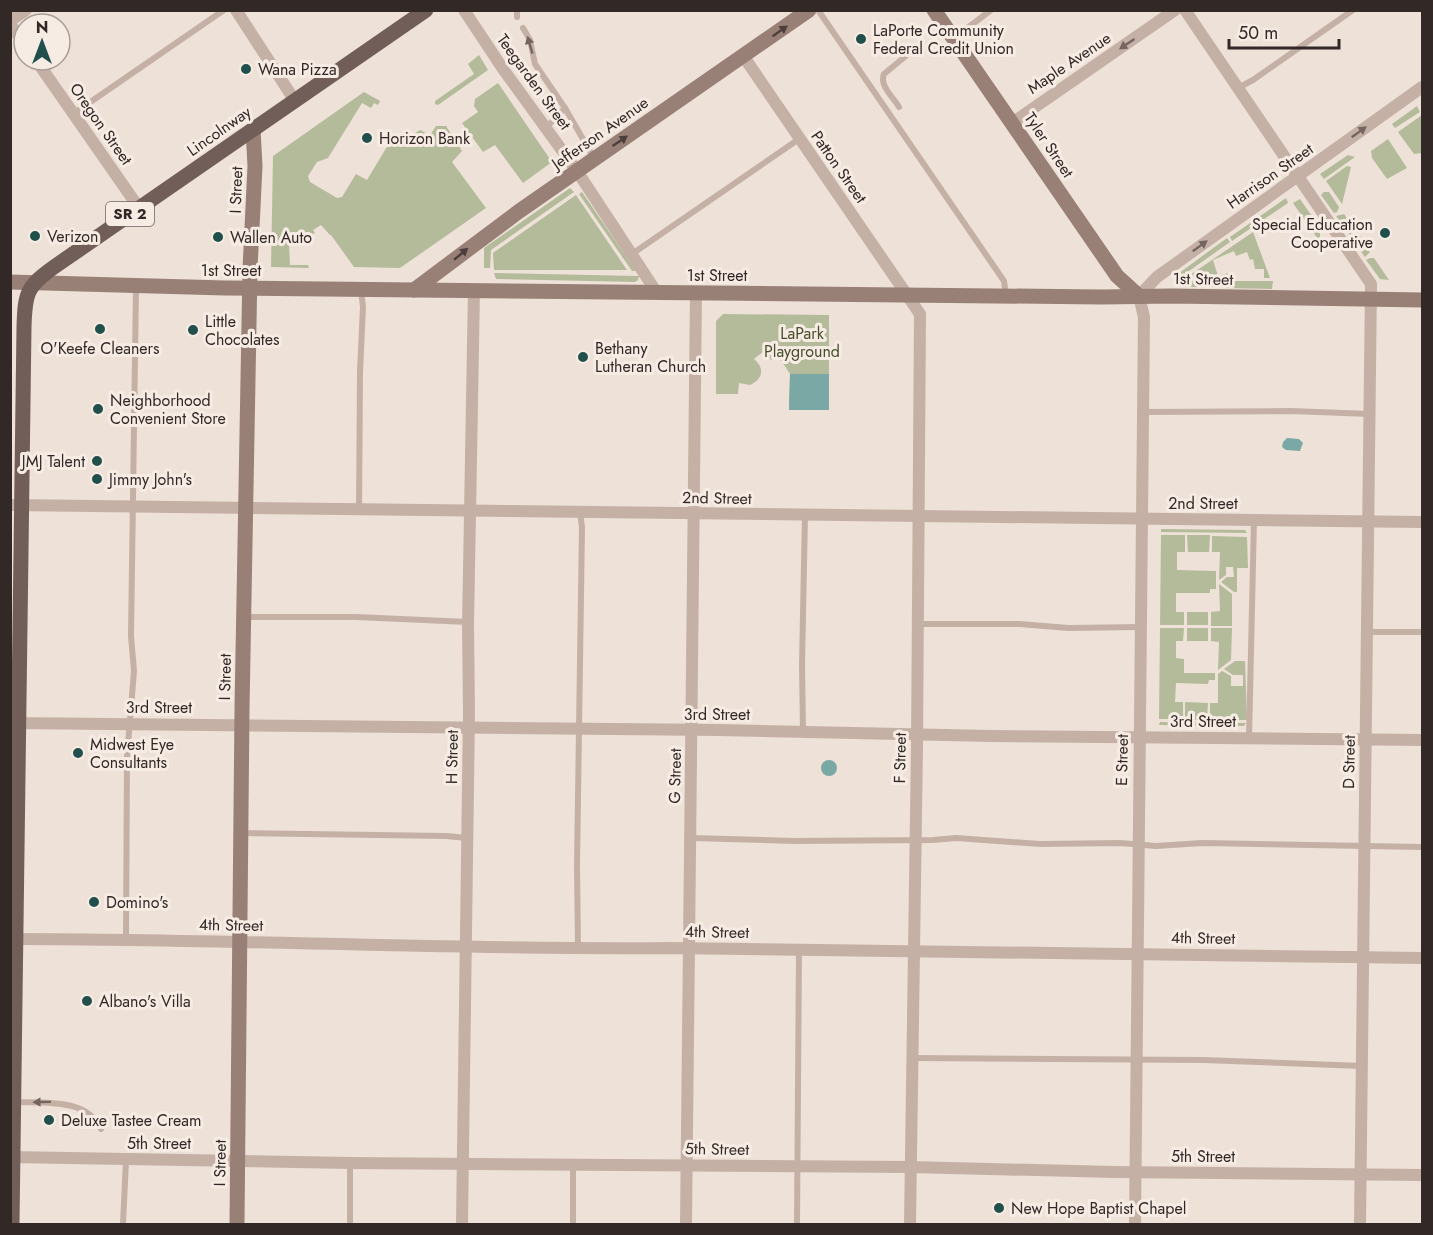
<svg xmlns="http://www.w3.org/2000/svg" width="1433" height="1235" viewBox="0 0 1433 1235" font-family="Jost,sans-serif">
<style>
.green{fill:#b4bb9a}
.water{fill:#7aa8a5}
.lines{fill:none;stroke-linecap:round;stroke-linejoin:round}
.lane{stroke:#c5b0a6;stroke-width:6}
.street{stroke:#c5b0a6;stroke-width:12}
.secondary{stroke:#988077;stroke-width:15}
.primary{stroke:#725e58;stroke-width:15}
.oneway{fill:#4c3e3a}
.oneway2{fill:#746560}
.poi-dot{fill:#204f4c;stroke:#f7ece4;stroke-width:2}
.labels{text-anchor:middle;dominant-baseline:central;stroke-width:6;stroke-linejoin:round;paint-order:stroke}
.shield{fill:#f7ece4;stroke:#6d635f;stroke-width:1.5}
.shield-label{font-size:15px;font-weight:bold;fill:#322826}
.poi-label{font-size:16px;fill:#322826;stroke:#f7ece4;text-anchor:start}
.street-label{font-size:16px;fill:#322826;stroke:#f7ece4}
.park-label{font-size:16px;fill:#454d2c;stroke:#f7ece4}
</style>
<rect width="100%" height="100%" fill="#eee1d8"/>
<g class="green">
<polygon points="479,55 488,70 438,105 435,104 435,101 474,74 468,64"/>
<polygon points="498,83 552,162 523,183 495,145 483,152 462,123 478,112 474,106 475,99"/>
<path d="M364,92L380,101L378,105L374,103L371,108L362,103L328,158L317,162L308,176L310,182L337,198L342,197L356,174L367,180L391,140L399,142L420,130L430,135L436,126H446L462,151L452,162L486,208L400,268L354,267L331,235H330L321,225L313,230L315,233C307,237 292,239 289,243L290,265H308L309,268L271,267L273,156Z"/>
<polygon points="1417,106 1420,112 1395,128 1392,124"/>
<polygon points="1422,115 1422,153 1414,154 1398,132"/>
<polygon points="1388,139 1407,168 1387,179 1372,158 1371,151"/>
<polygon points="1348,155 1355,157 1324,179 1320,174"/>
<polygon points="1347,166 1351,167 1342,204 1326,181"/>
<polygon points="570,188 574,192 491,250 490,268 484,268 484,248"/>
<polygon points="582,192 636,271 632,271 579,194"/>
<polygon points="1324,192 1329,192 1339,207 1337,212 1334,213 1321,195"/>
<polygon points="576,195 627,270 494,270 493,253"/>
<polygon points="1286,198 1288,203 1232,241 1230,237"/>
<polygon points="1300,199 1320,228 1320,242 1293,203"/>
<polygon points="1344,214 1355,229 1350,235 1336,216"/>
<polygon points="1253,232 1270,278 1264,278 1264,269 1255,269 1253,259 1250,260 1247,252 1236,256 1234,251 1213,260 1218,276 1228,273 1229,276 1223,278 1187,277"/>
<polygon points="1355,236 1360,236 1370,252 1365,257 1351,238"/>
<polygon points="1227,238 1230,242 1182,276 1175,276"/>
<polygon points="1370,258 1374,258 1389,280 1380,279 1366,260"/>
<polygon points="494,273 638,276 639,276 638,280 635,282 496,279"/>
<polygon points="1183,280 1221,281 1215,287 1182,287 1179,286"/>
<polygon points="1232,281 1273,281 1272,289 1225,288 1225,285"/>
<path d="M723,314L829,315V410H789L790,374L779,357L771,360L764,351L754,359C765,368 763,379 750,385L739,383L738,394H716V321Z"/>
<polygon points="1161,529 1245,530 1247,533 1161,532"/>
<polygon points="1161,535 1185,535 1185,552 1177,552 1177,570 1216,571 1216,589 1210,589 1210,593 1176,593 1176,612 1184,612 1184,625 1160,625"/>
<polygon points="1187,535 1210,535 1209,552 1188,552"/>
<polygon points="1212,536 1247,537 1248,568 1237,568 1237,592 1234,592 1221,582 1227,577 1234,577 1233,567 1226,567 1226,575 1219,580 1220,552 1212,552"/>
<polygon points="1219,584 1232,594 1232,626 1211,626 1211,612 1220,611"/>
<rect x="1187" y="612" width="21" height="13"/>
<polygon points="1160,628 1184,628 1183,641 1176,641 1176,658 1184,659 1184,673 1215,673 1215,680 1209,680 1208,684 1176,683 1175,702 1183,702 1183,719 1159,719"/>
<rect x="1187" y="628" width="21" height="13"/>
<polygon points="1211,628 1232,628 1231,660 1218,670 1219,642 1211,641"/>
<polygon points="1235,661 1245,661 1247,720 1210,720 1210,703 1218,703 1218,674 1222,671 1231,676 1231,686 1243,686 1243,675 1233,675 1224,669"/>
<polygon points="1185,702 1208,703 1207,720 1185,720"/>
<polygon points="1160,722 1246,723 1244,726 1159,725"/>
</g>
<g class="water">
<polygon points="790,374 829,374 829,410 789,410"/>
<polygon points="1287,438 1299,439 1303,443 1300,451 1286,450 1282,447 1283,442"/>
<circle cx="829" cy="768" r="8"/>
</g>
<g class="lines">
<g class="lane">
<polyline points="517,10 517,17"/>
<polyline points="818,10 1004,281 1006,296"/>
<polyline points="523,28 530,40 535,64 565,108 546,128"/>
<polyline points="953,39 991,10"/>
<polyline points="1238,88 1253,80 1353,10"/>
<path d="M899,107C893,97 879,85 884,74L913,50"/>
<polyline points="565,108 594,158"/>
<polyline points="73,114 224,10"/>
<polyline points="632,254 799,139"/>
<polyline points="1143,412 1291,411 1370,414"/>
<polyline points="359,510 360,372 363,307 361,290"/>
<polyline points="244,617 356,617 468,622"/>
<polyline points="918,624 1019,624 1069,628 1141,627"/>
<polyline points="1367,632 1422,632"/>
<polyline points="803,732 802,664 805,515"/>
<polyline points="1249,738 1254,520"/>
<polyline points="242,833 446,836 467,838"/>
<polyline points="691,838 795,841 933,840 956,838 1040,844 1120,843 1156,846 1202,843 1422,847"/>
<polyline points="126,940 127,757 134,671 131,636 136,287"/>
<polyline points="578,949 577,865 582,527 580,513"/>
<polyline points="912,1058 1203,1060 1362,1066"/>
<path d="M15,1102C44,1103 87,1098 101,1129"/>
<polyline points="123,1224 126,1160"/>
<polyline points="350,1224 350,1163"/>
<polyline points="573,1224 573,1165"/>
<polyline points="797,1224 799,950"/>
</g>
<g class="street">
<polyline points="236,10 295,101"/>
<polyline points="464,10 503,69 577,171 657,293"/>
<polyline points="1185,10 1371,284 1360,1224"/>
<polyline points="10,21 26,10"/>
<polyline points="10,24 24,43"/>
<polyline points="744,57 920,314 917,747 910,1224"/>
<polyline points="36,60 139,208"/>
<polyline points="1012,123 1175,10"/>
<polyline points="10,505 1422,522"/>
<polyline points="10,723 718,730 991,736 1422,740"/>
<path d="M10,939C230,939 449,950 669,948L1422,958"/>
<polyline points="10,1157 350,1163 910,1167 1115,1172 1422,1175"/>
<polyline points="462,1224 469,713 468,625 474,290"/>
<polyline points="686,1224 696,293"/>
<polyline points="1135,1224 1144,317 1139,296 1157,277 1422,87"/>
</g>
<g class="secondary">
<polyline points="934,10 1117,276 1139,296"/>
<polyline points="10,282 225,288 1102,297 1172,296 1422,300"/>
<polyline points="414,290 518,212 809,10"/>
<polyline points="237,1224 242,709 250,269 255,166 253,129"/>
</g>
<path class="primary" d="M12,1224L24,327C25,294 26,287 54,267L426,10"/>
</g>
<defs><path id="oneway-solid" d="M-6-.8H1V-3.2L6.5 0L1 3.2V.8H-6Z" transform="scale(1.5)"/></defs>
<g class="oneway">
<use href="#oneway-solid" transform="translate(780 31) rotate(-35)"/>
<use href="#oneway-solid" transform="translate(620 141) rotate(-34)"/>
<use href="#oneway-solid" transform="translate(461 254) rotate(-40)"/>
</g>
<g class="oneway2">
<use href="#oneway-solid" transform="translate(1127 44) rotate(146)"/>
<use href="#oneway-solid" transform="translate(530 45) rotate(-106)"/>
<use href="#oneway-solid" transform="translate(1359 132) rotate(-36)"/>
<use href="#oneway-solid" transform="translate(1200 246) rotate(-36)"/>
<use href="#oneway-solid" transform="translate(42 1102) rotate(179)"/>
</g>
<g class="poi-dot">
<circle cx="861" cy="39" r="6"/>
<circle cx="246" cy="69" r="6"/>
<circle cx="367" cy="138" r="6"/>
<circle cx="1385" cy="233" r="6"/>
<circle cx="35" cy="236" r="6"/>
<circle cx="218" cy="237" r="6"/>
<circle cx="100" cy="329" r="6"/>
<circle cx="193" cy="330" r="6"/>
<circle cx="583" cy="357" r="6"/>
<circle cx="98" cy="409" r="6"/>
<circle cx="97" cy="461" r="6"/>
<circle cx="97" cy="479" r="6"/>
<circle cx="78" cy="753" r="6"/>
<circle cx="94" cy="902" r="6"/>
<circle cx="87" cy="1001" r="6"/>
<circle cx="49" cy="1120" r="6"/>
<circle cx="999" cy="1208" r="6"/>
</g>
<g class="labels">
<rect class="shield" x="106" y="202" width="48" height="24" rx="4.5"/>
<g class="shield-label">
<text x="130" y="214">SR 2</text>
</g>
<g class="poi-label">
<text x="873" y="30">LaPorte Community<tspan x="873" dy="18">Federal Credit Union</tspan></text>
<text x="258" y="69">Wana Pizza</text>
<text x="379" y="138">Horizon Bank</text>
<text x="1373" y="224" text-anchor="end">Special Education<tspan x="1373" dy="18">Cooperative</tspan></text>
<text x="47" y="236">Verizon</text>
<text x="230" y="237">Wallen Auto</text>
<text x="205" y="321">Little<tspan x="205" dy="18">Chocolates</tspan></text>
<text x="100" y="348" text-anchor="middle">O'Keefe Cleaners</text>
<text x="595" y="348">Bethany<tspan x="595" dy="18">Lutheran Church</tspan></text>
<text x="110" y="400">Neighborhood<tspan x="110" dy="18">Convenient Store</tspan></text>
<text x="85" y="461" text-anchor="end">JMJ Talent</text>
<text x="109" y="479">Jimmy John's</text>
<text x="90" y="744">Midwest Eye<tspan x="90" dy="18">Consultants</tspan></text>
<text x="106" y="902">Domino's</text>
<text x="99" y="1001">Albano's Villa</text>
<text x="61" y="1120">Deluxe Tastee Cream</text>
<text x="1011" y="1208">New Hope Baptist Chapel</text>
</g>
<g class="street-label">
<text transform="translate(1069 63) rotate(-34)">Maple Avenue</text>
<text transform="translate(534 82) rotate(54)">Teegarden Street</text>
<text transform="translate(101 124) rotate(55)">Oregon Street</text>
<text transform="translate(219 131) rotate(-35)">Lincolnway</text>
<text transform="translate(600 133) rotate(-35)">Jefferson Avenue</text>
<text transform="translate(1049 145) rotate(56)">Tyler Street</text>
<text transform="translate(839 167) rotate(55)">Patton Street</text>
<text transform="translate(1270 176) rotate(-35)">Harrison Street</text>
<text transform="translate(236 190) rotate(-88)">I Street</text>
<text x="231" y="270">1st Street</text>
<text x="717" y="275">1st Street</text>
<text transform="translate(1203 279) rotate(1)">1st Street</text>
<text transform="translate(717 498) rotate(1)">2nd Street</text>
<text x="1203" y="503">2nd Street</text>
<text transform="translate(225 677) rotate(-89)">I Street</text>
<text x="159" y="707">3rd Street</text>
<text x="717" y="714">3rd Street</text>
<text x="1203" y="721">3rd Street</text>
<text transform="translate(452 757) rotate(-89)">H Street</text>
<text transform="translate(900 758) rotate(-89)">F Street</text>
<text transform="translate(1122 760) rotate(-89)">E Street</text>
<text transform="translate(1349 762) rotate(-89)">D Street</text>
<text transform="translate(675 776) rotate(-89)">G Street</text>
<text transform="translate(231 925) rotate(1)">4th Street</text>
<text transform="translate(717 932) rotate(1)">4th Street</text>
<text transform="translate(1203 938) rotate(1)">4th Street</text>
<text x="159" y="1143">5th Street</text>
<text transform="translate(717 1149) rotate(1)">5th Street</text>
<text x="1203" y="1156">5th Street</text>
<text transform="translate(220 1163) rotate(-89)">I Street</text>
</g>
<g class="park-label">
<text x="802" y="333">LaPark<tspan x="802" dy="18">Playground</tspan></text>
</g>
</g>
<rect width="1433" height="1235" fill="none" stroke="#322826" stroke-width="24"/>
<g transform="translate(42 42)"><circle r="28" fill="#f7ece4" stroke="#a89e98" stroke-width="1.5"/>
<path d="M0-4.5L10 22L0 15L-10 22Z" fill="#204f4c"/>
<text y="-9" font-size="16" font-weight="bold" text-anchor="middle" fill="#322826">N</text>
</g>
<path d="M1229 39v9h110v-9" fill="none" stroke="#322826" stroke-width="3"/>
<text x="1238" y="39" font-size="18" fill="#322826" stroke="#f7ece4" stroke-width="4.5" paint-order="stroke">50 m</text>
</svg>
